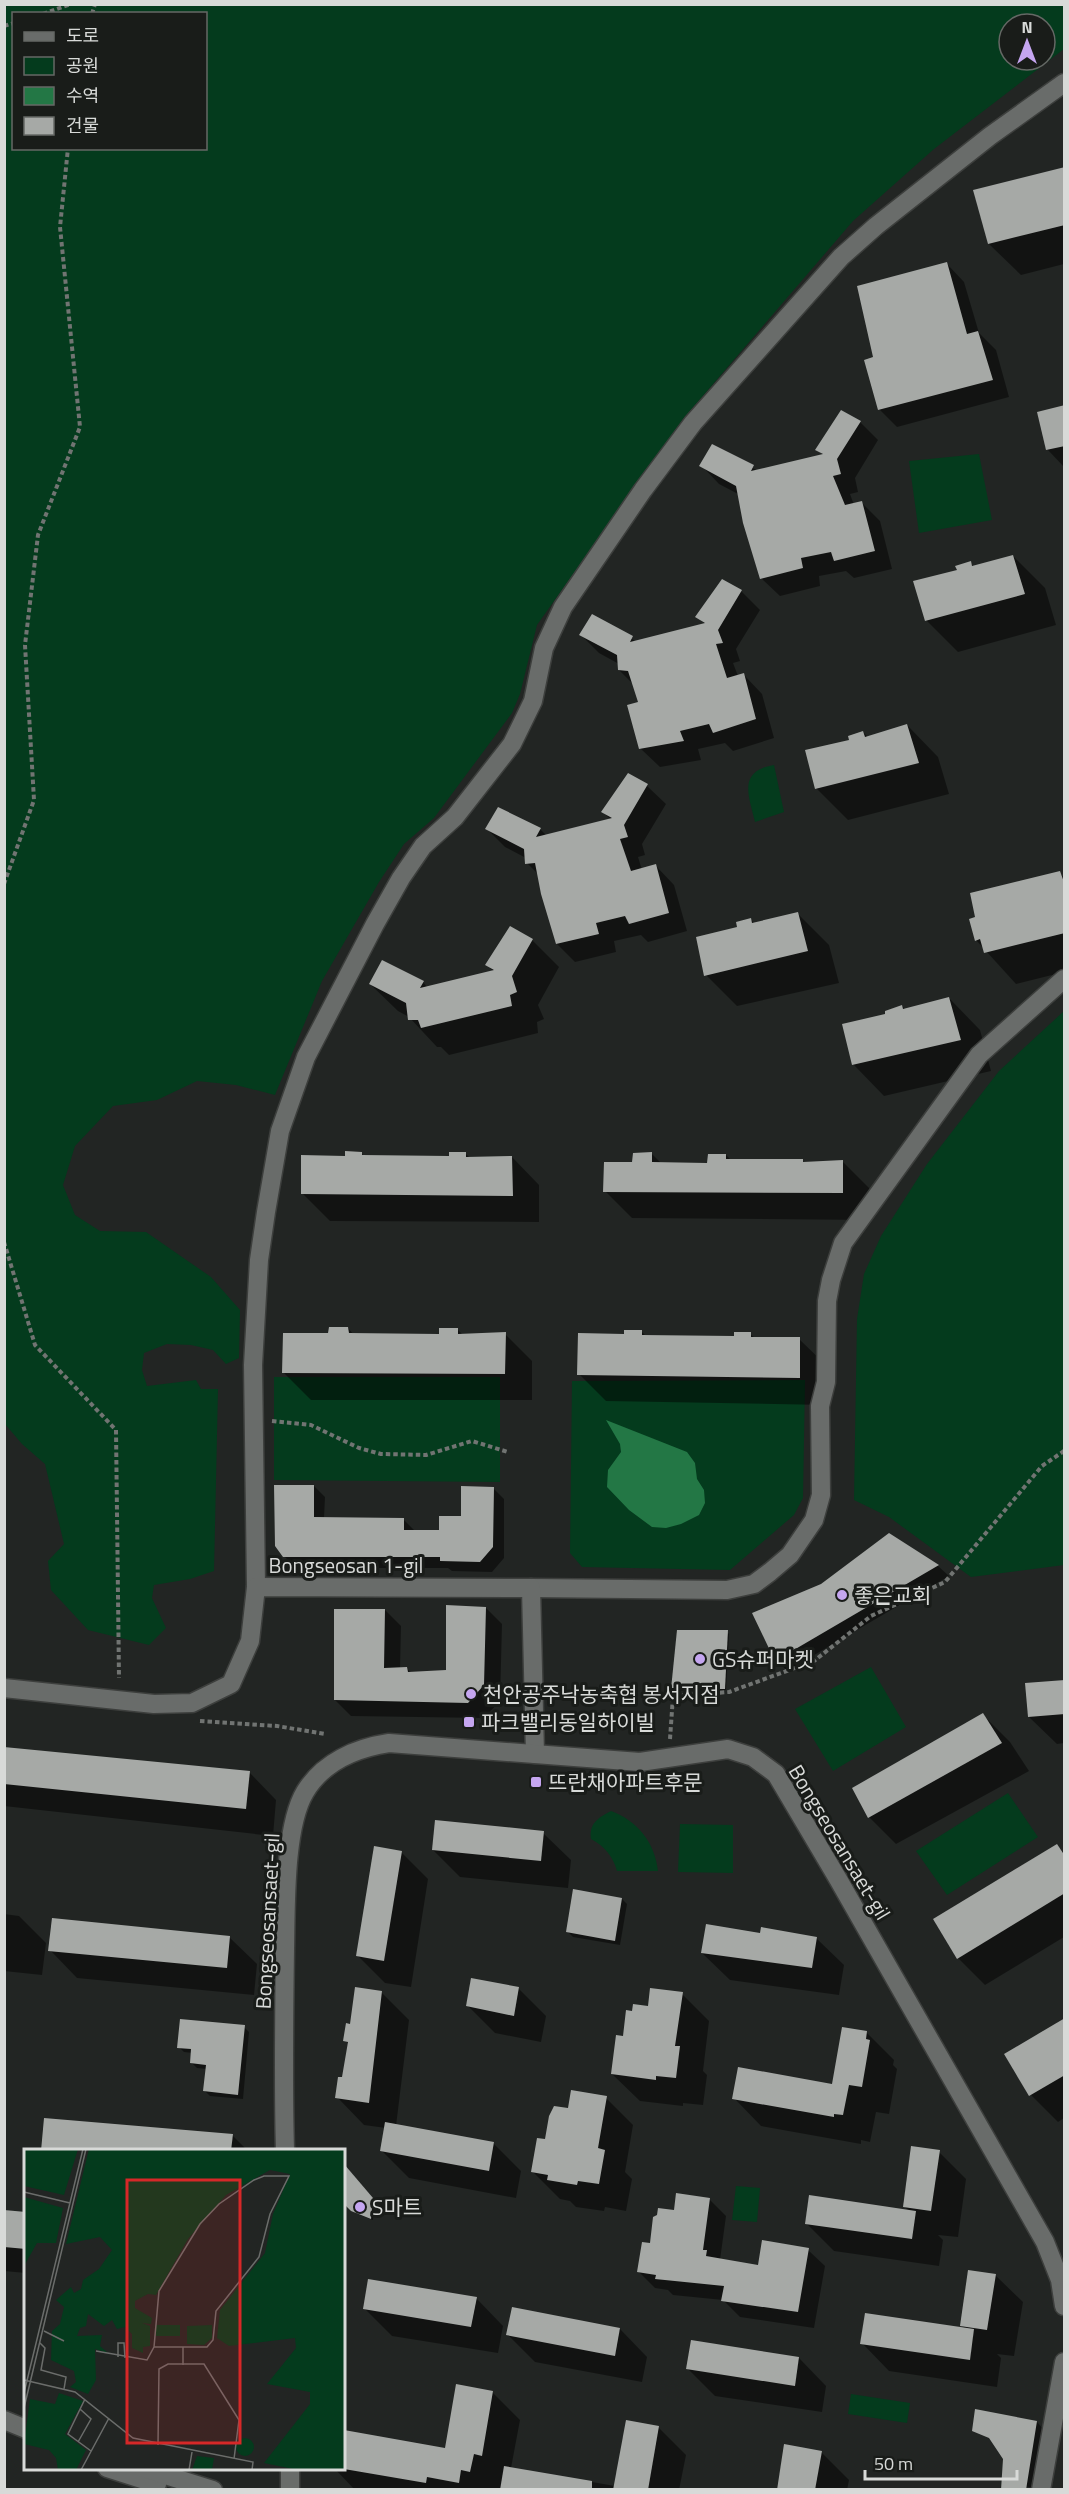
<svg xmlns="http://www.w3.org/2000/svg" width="1069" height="2494" viewBox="0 0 1069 2494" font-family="'Titillium Web','Noto Sans KR',sans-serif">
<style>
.green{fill:#043b1d;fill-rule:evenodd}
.water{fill:#237745}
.shadow{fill:#0007}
.building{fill:#a6a9a6}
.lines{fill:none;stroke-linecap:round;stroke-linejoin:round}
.street-casing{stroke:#3d3f3d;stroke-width:21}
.secondary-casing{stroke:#3d3f3d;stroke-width:21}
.path{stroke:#717472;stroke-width:4;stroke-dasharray:4.5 3;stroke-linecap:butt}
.street{stroke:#696c6a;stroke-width:18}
.secondary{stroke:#696c6a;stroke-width:18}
.poi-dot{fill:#c5a6f0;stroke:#191c19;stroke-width:2}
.labels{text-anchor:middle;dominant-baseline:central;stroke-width:6;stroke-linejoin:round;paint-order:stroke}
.street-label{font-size:21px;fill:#d8dad8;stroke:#191c19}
.poi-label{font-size:21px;fill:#d8dad8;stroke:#191c19;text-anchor:start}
.inset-road{fill:none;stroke:#6b6d6b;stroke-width:1.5}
.view{fill:#d62828;fill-opacity:0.15;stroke:#d62828;stroke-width:3}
.inset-edge{fill:none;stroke:#d8dad8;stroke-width:3}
</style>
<rect width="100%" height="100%" fill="#222523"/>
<g class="green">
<path d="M4,5H1064V49L934,149L853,221L683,419L537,625L520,694L512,713L434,818L404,844L379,882L322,981L275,1095L236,1085L197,1081L157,1100L113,1106L75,1146L63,1185L75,1215L100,1231L146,1232L211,1277L240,1310L239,1358L226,1364L213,1350L191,1345L167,1344L144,1353L142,1370L147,1386L196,1380L201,1389H218L214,1571L190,1579L154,1585L152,1598L166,1628L149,1645L88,1630L51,1590L48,1561L64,1544L45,1464L22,1444L5,1424ZM14,14H206V148H14ZM1009,24H1045V60H1009Z"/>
<polygon points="979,454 992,520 919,533 909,461"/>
<path d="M774,765L784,812L755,822C749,796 737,771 774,765Z"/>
<polygon points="1064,1011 1064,1565 971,1577 889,1517 854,1500 857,1319 864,1274 881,1236 927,1164 999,1071"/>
<polygon points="274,1377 500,1377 500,1482 274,1480"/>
<polygon points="805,1380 803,1498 794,1515 730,1570 582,1567 570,1553 572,1381"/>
<polygon points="871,1667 906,1727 833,1771 795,1709"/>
<polygon points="1008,1793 1038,1837 947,1895 916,1851"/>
<path d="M611,1811C638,1821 655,1843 658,1871H617C613,1856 604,1846 591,1839C589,1823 598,1818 611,1811Z"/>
<polygon points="680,1824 733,1825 733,1873 678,1872"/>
<polygon points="736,2186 760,2188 757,2222 732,2220"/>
<polygon points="851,2394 910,2403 907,2423 848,2414"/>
</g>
<polygon class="water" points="606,1420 687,1452 695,1463 697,1479 704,1490 705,1503 699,1515 681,1524 666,1528 652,1527 629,1510 607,1487 608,1470 621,1452 620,1444"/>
<g class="shadow">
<polygon points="1064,169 1064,264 1021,275 989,244"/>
<polygon points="947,264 964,282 979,333 996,350 1009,397 897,427 879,409 874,359"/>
<polygon points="1064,407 1064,467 1048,450 1039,413"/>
<polygon points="860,422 878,440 855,478 858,492 850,494 854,505 862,503 880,521 892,569 854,578 846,571 819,576 820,586 780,596 761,578 740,495 719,484 701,465 713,446 758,471 824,456 817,449"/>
<polygon points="1013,556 1045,588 1056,625 958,652 926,620 970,563 974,567"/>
<polygon points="722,581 742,592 760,610 736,649 740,661 733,663 738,676 744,675 762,694 774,738 733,751 725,743 698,749 701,760 660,767 641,749 640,703 634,685 619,670 619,664 599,653 581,635 593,616 637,642 705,624 697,617"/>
<polygon points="907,725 938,757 949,794 848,820 817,789 807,751 850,741 863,732 868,737"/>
<polygon points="629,775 647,786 666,804 642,844 645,855 638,857 642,870 656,866 674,885 687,931 648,942 641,935 614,941 616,952 575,962 557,944 539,875 527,863 526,858 505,847 487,829 540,829 547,836 611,820 603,812"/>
<polygon points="1060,873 1064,878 1064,972 1016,984 976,940"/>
<polygon points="797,913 829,945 839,983 737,1006 706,975 738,929 751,920 755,924"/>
<polygon points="532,940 559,967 538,1005 544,1019 537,1022 538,1033 449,1055 441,1047 437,1047 409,1017 398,1011 370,984 423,982 428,988 494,972 487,965"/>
<polygon points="949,998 980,1030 991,1071 884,1096 853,1064 887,1015 902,1006 906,1010"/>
<polygon points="361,1153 365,1157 450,1157 465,1153 470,1158 512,1157 539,1185 539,1222 330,1221 302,1193 346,1157"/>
<polygon points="652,1154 662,1164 709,1165 726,1155 732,1161 802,1161 805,1163 842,1161 870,1189 870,1220 632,1218 605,1191 634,1163"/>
<polygon points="348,1328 354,1335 440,1336 458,1330 463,1335 505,1334 532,1361 532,1400 311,1400 284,1373 330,1335"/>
<polygon points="641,1331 647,1337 736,1338 750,1334 755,1338 799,1339 827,1366 827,1405 606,1401 579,1374 625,1335"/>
<polygon points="314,1486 325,1497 324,1518 403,1519 414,1530 441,1531 462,1517 493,1488 504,1499 504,1558 492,1572 452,1571 448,1568 296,1568 284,1556"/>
<polygon points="890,1535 938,1566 949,1576 787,1671 777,1660 822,1585"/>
<polygon points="486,1608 502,1624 500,1701 484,1718 351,1716 335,1700 385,1610 401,1626 400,1669 407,1669 412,1673 448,1671"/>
<polygon points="727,1632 729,1634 726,1690 675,1691 673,1688"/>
<polygon points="1064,1681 1064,1743 1057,1744 1029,1717"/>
<polygon points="983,1715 1010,1742 1029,1771 896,1844 869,1817"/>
<polygon points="4,1749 249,1772 276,1800 273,1836 4,1806"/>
<polygon points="543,1833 571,1860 568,1888 460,1877 433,1850"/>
<polygon points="1057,1846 1064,1853 1064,1937 985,1985 958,1958"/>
<polygon points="401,1852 428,1879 411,1987 385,1983 358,1956"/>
<polygon points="622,1899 627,1904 620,1945 573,1937 568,1932"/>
<polygon points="4,1914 19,1916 46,1943 42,1975 4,1971"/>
<polygon points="762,1935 816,1938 844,1965 839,1995 730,1980 702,1953"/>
<polygon points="229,1937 257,1964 254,1995 77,1978 50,1950"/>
<polygon points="519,1989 546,2016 541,2042 495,2033 468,2006"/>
<polygon points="381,1992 409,2020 396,2126 493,2143 521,2171 516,2198 409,2178 382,2151 386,2128 364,2125 337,2097 344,2079 349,2044 345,2040 351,2026"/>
<polygon points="682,1994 709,2021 703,2071 707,2075 703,2105 683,2103 683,2106 640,2101 612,2074 624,2038 649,2007"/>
<polygon points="1064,2020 1064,2118 1058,2122 1031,2095"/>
<polygon points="244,2027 249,2032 243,2099 210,2096 205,2091 207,2069 197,2068 192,2063 193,2053 184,2052 179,2047"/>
<polygon points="867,2033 894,2060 893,2065 897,2069 889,2114 876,2112 870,2142 861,2140 861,2144 761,2126 734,2098 833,2086"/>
<polygon points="606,2098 633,2125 625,2172 632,2179 626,2211 605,2207 604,2211 576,2207 570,2201 560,2199 533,2172 546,2141"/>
<polygon points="232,2135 247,2150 42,2150"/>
<polygon points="318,2148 328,2148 331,2150 318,2150"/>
<polygon points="939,2152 966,2179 958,2237 938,2235 943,2240 939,2266 834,2251 806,2223 909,2211 904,2206"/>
<polygon points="344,2165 374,2201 373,2220 355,2213 344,2201"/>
<polygon points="709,2199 726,2216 720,2260 759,2267 808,2250 825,2266 814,2328 740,2317 723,2300 673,2295 668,2290 655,2288 639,2272 651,2245 675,2212"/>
<polygon points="4,2212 26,2213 26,2273 4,2271"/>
<polygon points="995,2275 1023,2302 1014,2356 997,2354 1001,2358 997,2387 889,2371 862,2343 966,2330 961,2325"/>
<polygon points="476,2298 503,2326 498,2353 392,2336 365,2309"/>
<polygon points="620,2329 647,2357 642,2382 535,2362 508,2335"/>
<polygon points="799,2358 826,2386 822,2412 715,2396 688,2369"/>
<polygon points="492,2392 520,2420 511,2468 615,2486 658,2427 686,2455 679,2490 355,2490 334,2468 344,2468 344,2432 446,2450"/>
<polygon points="1037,2422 1045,2431 1035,2488 1012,2484"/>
<polygon points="821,2452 849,2480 847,2490 778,2490"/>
</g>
<g class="building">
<polygon points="1065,167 1065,225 988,244 973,190"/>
<polygon points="947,262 967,334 978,331 993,380 878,410 864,360 873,357 857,286"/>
<polygon points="1065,405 1065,446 1046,450 1037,412"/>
<polygon points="841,410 861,421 837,459 841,474 833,476 845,505 862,501 875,551 834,561 831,552 801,558 803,568 760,579 743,523 736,486 699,466 712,444 754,465 751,471 823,454 815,450"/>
<polygon points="1013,555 1025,594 925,621 913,581 957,570 955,566 971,561 972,566"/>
<polygon points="722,579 742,590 718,630 723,643 716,644 727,678 744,673 756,719 713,733 709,724 680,731 684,741 639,749 627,705 638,702 628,671 618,670 617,655 579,635 592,614 633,636 630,642 705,623 695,617"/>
<polygon points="907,724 919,763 815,789 805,750 849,740 848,736 863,731 865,737"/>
<polygon points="628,773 648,784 624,825 628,837 620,839 631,871 656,864 669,913 629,924 625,916 596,923 599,934 556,944 541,894 535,863 525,864 524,849 485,829 498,807 541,828 536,837 612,818 601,812"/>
<polygon points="1060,871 1065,885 1065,933 984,953 980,939 975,941 969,919 975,917 970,893"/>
<polygon points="798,912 808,951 704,976 696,937 737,927 736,922 751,918 752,923"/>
<polygon points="510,926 533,939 512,976 517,992 510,995 512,1006 421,1028 418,1020 408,1020 406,1003 369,984 382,960 424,981 420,988 494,970 485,965"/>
<polygon points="949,997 961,1040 852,1065 842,1024 885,1014 885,1011 902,1005 903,1009"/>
<polygon points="345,1151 362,1152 362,1155 449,1156 449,1152 466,1152 466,1157 512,1156 513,1196 301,1194 301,1155 345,1156"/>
<polygon points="652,1152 652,1162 707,1163 708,1154 726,1154 726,1159 803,1159 803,1162 843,1160 843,1193 603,1192 604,1162 632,1162 633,1153"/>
<polygon points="329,1327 348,1327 349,1333 439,1334 439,1328 458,1328 458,1334 506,1332 505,1374 282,1373 283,1333 328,1333"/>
<polygon points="624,1330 642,1330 642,1335 734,1336 734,1332 751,1332 751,1337 800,1337 800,1378 577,1375 578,1333 624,1334"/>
<polygon points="274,1485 314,1485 314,1517 404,1518 404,1530 439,1530 439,1516 461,1516 461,1486 494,1487 493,1547 480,1562 440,1561 440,1557 283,1557 275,1546"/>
<polygon points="889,1533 939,1565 775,1661 752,1613 821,1584"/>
<polygon points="446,1605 486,1607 484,1685 468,1703 334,1700 334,1609 385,1609 384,1668 407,1667 408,1672 446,1670"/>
<polygon points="677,1630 728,1630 725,1689 671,1689"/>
<polygon points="1065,1680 1065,1714 1028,1717 1025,1683"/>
<polygon points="983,1713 1002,1743 868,1818 852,1788"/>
<polygon points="4,1747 250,1771 246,1809 4,1784"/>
<polygon points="435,1820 544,1831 541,1861 432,1850"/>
<polygon points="1057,1844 1065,1856 1065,1893 957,1959 933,1919"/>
<polygon points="374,1846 402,1851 384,1961 356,1956"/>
<polygon points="573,1889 622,1898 615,1941 566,1932"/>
<polygon points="52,1918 230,1936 227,1968 48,1951"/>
<polygon points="706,1924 760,1933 761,1927 817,1937 812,1968 701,1953"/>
<polygon points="471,1978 519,1987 514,2016 466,2006"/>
<polygon points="355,1987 382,1991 369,2103 335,2098 338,2077 342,2077 348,2042 343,2041 346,2023 350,2024"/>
<polygon points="650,1988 683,1992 675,2046 680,2046 676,2078 656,2076 656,2080 611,2074 616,2035 623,2036 626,2010 632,2011 633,2004 648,2006"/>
<polygon points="1065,2018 1065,2075 1029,2096 1004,2054"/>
<polygon points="180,2019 245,2025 238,2095 203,2091 206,2065 190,2063 191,2049 177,2048"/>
<polygon points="842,2027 867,2031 866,2039 870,2040 862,2087 849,2085 843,2115 834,2114 834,2117 732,2099 738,2067 832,2084"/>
<polygon points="571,2090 607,2096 598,2148 605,2150 599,2184 578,2181 577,2185 547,2180 548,2175 531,2172 537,2138 545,2139 549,2116 554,2106 568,2108"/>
<polygon points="44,2118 233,2134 231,2151 41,2151"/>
<polygon points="385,2122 494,2142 489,2171 380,2151"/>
<polygon points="911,2146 940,2150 931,2211 903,2207"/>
<polygon points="344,2164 373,2198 371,2219 351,2211 344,2204"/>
<polygon points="676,2193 710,2198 703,2250 707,2250 706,2256 758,2265 762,2240 809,2248 798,2312 721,2301 724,2286 655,2279 656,2275 637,2272 642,2242 650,2243 653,2217 657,2215 658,2208 674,2210"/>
<polygon points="809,2195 916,2211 912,2239 805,2224"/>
<polygon points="4,2210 26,2212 26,2249 4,2247"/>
<polygon points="968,2270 996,2274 987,2330 960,2326"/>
<polygon points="368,2279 477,2297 471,2327 363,2309"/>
<polygon points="512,2307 620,2328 615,2356 506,2335"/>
<polygon points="865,2313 974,2329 970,2360 860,2344"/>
<polygon points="691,2340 799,2357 795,2386 686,2369"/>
<polygon points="456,2384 493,2391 482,2456 474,2454 470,2472 461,2470 459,2483 427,2477 426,2483 344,2469 344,2430 445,2448"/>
<polygon points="975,2409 1037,2421 1026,2490 1001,2490 1003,2459 989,2438 972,2431"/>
<polygon points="626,2420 659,2426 648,2490 613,2490"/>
<polygon points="784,2444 822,2451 815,2490 777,2490"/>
<polygon points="504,2466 592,2481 592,2490 500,2490"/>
</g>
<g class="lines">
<defs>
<g id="street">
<polyline points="256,1587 253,1365 259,1260 266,1212 280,1131 306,1057 375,924 401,878 423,846 455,817 512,744 533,701 544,648 563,607 643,490 693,423 841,257 876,226 990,136 1064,83"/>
<polyline points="531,1588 727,1590 754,1584 770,1572 790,1555 814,1520 821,1495 820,1406 826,1382 827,1301 831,1280 843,1243 979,1055 1064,979"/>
<polyline points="4,1688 154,1704 192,1703 231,1684 250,1641 256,1587 531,1588 535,1754"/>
<path d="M285,2150C283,2083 284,2017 285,1949C286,1908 284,1827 305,1792C323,1762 356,1748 389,1743L640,1762L728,1749L753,1757L776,1774L838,1879L1045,2242L1060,2280L1064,2306"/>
<polyline points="290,2468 290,2490"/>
<polyline points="1041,2490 1064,2362"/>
</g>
<g id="secondary">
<polyline points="4,2420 26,2429"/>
<polyline points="107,2468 157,2484"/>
<polyline points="143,2468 213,2490"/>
</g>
</defs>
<use href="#street" class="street-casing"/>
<use href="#secondary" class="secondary-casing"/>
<g class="path">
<polyline points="43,14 71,4"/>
<polyline points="92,14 95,4"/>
<polyline points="4,26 14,23"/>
<polyline points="4,884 34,800 25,645 38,535 80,427 60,227 68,148"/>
<polyline points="4,1242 35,1345 116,1430 119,1678"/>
<polyline points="272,1421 311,1425 359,1448 381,1454 426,1455 472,1441 508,1452"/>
<polyline points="200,1721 277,1726 325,1734"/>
<polyline points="670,1739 673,1696 729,1692 814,1661 871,1616 945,1582 1042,1466 1064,1451"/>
</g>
<use href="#street" class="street"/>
<use href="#secondary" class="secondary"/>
</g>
<g class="poi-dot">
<circle cx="842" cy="1595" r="6"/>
<circle cx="700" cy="1659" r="6"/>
<circle cx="471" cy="1694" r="6"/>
<rect x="463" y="1716" width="12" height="12" rx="3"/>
<rect x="530" y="1776" width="12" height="12" rx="3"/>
<circle cx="360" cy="2207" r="6"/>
</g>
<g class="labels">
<g class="street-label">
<text x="346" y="1565">Bongseosan 1-gil</text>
<text transform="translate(840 1842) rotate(59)">Bongseosansaet-gil</text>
<text transform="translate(267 1921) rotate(-87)">Bongseosansaet-gil</text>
</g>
<g class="poi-label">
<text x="854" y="1595">좋은교회</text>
<text x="712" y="1659">GS슈퍼마켓</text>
<text x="483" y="1694">천안공주낙농축협 봉서지점</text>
<text x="481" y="1722">파크밸리동일하이빌</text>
<text x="548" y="1782">뜨란채아파트후문</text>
<text x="372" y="2207">S마트</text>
</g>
</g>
<g transform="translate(24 2149)">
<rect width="321" height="321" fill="#222523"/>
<path d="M54,0L40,46L0,37V0ZM65,0H321V321H274L240,314L286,255V243L243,235L272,199L271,189L205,197L193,189L196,161L241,104L249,65L266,25L246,21L202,46L164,90L132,146L124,145L111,152V159L128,169L127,175L118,174L126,177V197L119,198V204L108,199V185L101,178L93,180L88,171L80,177L64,165L62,177L56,179L53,187L78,186L76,197L84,204L71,200L72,231L64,245L46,238L52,233L50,222L27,211L28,182L36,175L40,158L32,151L47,138L50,144L57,140L59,131L75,120L88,101L76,88L42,95ZM0,48L39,59L32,94H13L0,117ZM132,176H156V187H132ZM188,176V189L180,196L163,195V177ZM35,244L59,252L41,285L62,301L52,321H34L32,309L25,301L0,295L6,250L31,255ZM212 298a9 9 0 1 1 18 0a9 9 0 1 1-18 0ZM173,307L190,309L188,321H168Z" fill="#043b1d"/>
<path class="inset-road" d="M0,43L46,54M20,182L40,192M16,194L21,199L17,221L42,228L40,240M130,198L135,142L176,75L195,55L230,31L240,27H265L246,65L235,108L192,162L189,191L183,198H159M72,202L123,211L130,198H159V216M94,208V194H100L101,209M0,231L51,243L109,289L229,313L228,321M0,244L59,0M61,250L44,285L67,302M0,259L62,0M54,293L67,270L56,260M134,296L135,220L144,215H180L215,271L210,310M57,321L85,269M165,321L168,303"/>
<path class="view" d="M103,31H216V294H103Z"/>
<rect width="321" height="321" class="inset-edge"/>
</g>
<rect width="1069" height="2494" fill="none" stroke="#d8dad8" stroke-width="12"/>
<rect x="12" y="12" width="195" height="138" fill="#191c19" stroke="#656865" stroke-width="1.5"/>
<rect x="24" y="32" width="30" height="9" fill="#696c6a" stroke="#656865" stroke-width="1.5"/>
<text x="66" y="42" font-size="18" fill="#d8dad8">도로</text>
<rect x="24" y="57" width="30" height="18" fill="#043b1d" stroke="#656865" stroke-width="1.5"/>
<text x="66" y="72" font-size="18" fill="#d8dad8">공원</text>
<rect x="24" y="87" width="30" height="18" fill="#237745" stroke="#656865" stroke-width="1.5"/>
<text x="66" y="102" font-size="18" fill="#d8dad8">수역</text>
<rect x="24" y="117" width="30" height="18" fill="#a6a9a6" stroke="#656865" stroke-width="1.5"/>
<text x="66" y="132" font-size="18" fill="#d8dad8">건물</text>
<g transform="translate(1027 42)"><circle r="28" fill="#191c19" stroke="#656865" stroke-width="1.5"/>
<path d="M0-4.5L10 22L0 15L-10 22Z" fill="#c5a6f0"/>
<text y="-9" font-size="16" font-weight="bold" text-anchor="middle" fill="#d8dad8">N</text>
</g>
<path d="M865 2470v9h152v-9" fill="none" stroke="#d8dad8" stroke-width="3"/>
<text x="874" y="2470" font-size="18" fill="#d8dad8" stroke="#191c19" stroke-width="4.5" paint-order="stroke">50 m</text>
</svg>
